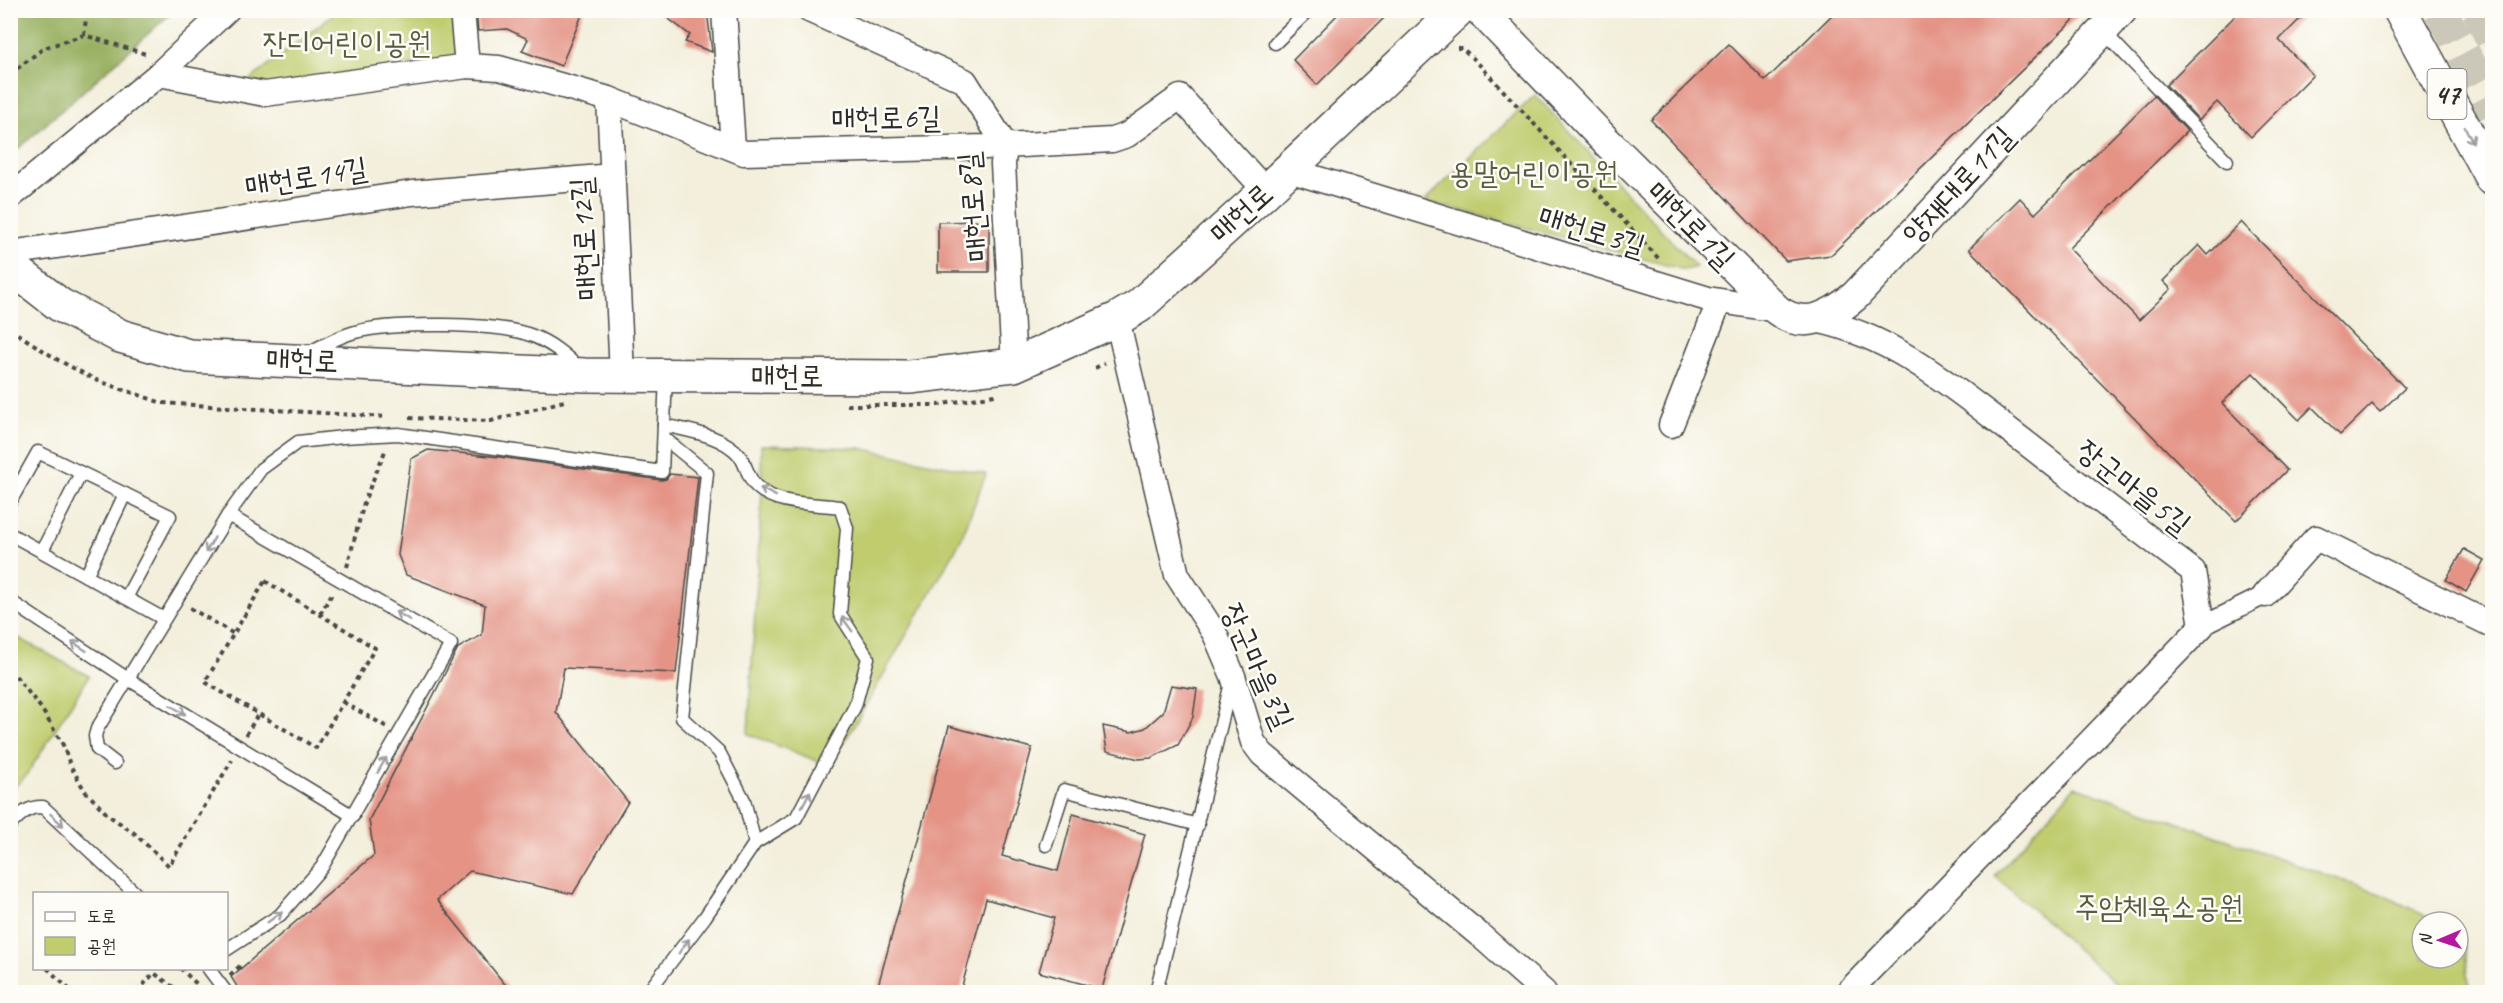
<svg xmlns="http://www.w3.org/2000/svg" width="2503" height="1003" viewBox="0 0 2503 1003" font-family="Caveat,'Poor Story',sans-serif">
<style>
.green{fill:#c0cc6e;stroke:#767c4c;stroke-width:1.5}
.forest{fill:#98b061;stroke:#626e46;stroke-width:1.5}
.building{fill:#e49385}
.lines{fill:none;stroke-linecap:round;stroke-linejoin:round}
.trunk-tunnel{stroke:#cbc8b9;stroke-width:33;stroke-dasharray:33 16;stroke-linecap:butt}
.service-casing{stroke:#494846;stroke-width:15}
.pedestrian-casing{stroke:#494846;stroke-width:21}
.minor-casing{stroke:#494846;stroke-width:27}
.tertiary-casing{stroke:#494846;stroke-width:33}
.secondary-casing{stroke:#494846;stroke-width:36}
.primary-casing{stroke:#494846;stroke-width:36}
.path{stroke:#494846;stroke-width:4;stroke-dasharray:4.5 4.5;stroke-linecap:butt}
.service{stroke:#fff;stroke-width:12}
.pedestrian{stroke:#fff;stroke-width:18}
.minor{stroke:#fff;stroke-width:24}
.tertiary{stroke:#fff;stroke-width:30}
.secondary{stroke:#fff;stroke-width:33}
.primary{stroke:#fff;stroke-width:33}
.oneway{stroke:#a0a0a0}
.labels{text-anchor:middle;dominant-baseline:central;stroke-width:5;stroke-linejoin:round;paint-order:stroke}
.shield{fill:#fdfcf7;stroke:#6a6a68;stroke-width:1.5}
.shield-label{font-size:28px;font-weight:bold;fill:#2b2b2b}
.park-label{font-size:30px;fill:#585b3f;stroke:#fdfcf7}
.street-label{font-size:30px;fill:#2b2b2b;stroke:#fdfcf7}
</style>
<rect width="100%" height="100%" fill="#fdfcf7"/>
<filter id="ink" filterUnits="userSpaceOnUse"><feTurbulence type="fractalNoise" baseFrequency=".0167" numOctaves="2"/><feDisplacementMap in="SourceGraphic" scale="12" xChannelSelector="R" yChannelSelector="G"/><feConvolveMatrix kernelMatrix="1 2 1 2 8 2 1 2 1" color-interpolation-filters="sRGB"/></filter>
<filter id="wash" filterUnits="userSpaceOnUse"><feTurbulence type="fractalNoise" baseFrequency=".008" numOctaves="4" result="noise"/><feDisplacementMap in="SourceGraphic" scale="24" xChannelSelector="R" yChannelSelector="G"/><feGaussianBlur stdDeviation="1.35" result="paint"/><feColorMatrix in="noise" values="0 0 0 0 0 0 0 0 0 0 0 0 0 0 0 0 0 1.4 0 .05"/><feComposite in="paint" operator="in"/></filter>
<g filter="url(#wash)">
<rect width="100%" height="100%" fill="#f3efdc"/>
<g class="green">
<polygon points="337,11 458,11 461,57 268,87 245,84"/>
<polygon points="1535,95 1696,267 1685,270 1425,201"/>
<polygon points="761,445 859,448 986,474 960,542 844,743 822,763 748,734 762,490"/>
<polygon points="11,634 89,676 26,776 11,790"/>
<polygon points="2075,786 2386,896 2437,922 2422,922 2422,958 2458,958 2458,933 2463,935 2470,990 2428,992 2125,992 1995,876"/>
</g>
<polygon class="forest" points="11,10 174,10 174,11 11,155"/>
<g id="blocks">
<g class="building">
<polygon points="476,10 584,10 561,66 522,51 528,39 507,29 478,31"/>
<polygon points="657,10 707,10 712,52 685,42 690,35"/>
<polygon points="1342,10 1392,10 1317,85 1293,60"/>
<polygon points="1837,10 2084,10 1831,255 1786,261 1651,120 1729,44 1765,81"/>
<polygon points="2241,10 2309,10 2279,40 2313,75 2251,137 2217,102 2199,120 2166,85"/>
<polygon points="2154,96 2187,131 2069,248 2139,320 2171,289 2163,281 2199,245 2208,255 2241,222 2405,388 2380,412 2372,404 2340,435 2312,407 2299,420 2253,373 2222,403 2287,470 2236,521 1969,249 2020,198 2035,214"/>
<polygon points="989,221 989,272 938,272 938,222"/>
<polygon points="428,450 500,457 661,480 666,479 670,474 698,477 676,673 564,668 556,712 628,802 573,894 470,871 437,900 512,993 241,993 231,977 374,855 369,820 458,648 482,635 485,605 406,575 398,555 411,459"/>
<polygon points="2464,549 2484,560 2466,592 2446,580"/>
<polygon points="1171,685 1197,689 1193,717 1178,745 1151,758 1139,759 1107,751 1103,726 1131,732 1145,728 1163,712"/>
<polygon points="949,726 1032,748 1002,856 1058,871 1073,814 1145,834 1102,989 1039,972 1054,918 986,899 960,993 876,993"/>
</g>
</g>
</g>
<g filter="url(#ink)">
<use href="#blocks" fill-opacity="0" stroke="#494846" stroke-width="1.5"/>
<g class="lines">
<g class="trunk-tunnel">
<polyline points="2440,10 2471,67 2492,114"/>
<polyline points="2478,10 2492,39"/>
</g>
<defs>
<g id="service">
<polyline points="2103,31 2227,161"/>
<polyline points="1275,43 1309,10"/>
<path d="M309,352C323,346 339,336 355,332C391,322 499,322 533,336C551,343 564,354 578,367"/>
<polyline points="664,438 707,473 682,718 719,752 744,800 755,843"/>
<polyline points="10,502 38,452 170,516 126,598"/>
<polyline points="228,515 261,469 298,442 343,437 398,434 662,472 666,375"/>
<polyline points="10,534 164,619"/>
<polyline points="42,551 81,473"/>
<polyline points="86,576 125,494"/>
<polyline points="10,601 128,679 353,816"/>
<polyline points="115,763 97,749 95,736 97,729 228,515 451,644 322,867 280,915 226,950"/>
<path d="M10,825C20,815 28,806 43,807L136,894"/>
<polyline points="1046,845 1064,790 1198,825"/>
<polyline points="208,968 226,992"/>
<path d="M648,992L705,917L755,843L796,818L855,706L868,658L840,614L847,528L840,507C814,503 774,506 755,485C748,477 746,465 740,456C723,435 689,431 664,425"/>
<polyline points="1156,992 1231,683"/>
</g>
<polyline id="pedestrian" points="2202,626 2265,595"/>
<g id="minor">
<polyline points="462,10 467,66"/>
<polyline points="724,10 733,148"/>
<polyline points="809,10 965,81 1005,145 1003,164 1014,365"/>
<polyline points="159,74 265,94 467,66 499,68 609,99 744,153 986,147 1112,140 1127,135 1180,97 1266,191"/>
<polyline points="609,99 622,375"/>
<polyline points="1289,170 1708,299 1777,310"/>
<polyline points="10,197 159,74 227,10"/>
<polyline points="10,253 412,193 612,176"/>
<polyline points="1117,319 1177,575 1215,634 1233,676 1253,742 1262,754 1482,937 1544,992"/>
<path d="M1815,320C1898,336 1965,397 2030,446C2084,488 2138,530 2193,571L2202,626L1848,992"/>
<polyline points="1693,370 1671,425 1719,302"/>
<polyline points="2265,595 2316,538 2492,625"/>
</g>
<path id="tertiary" d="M1480,10L1605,140L1777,310C1805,331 1831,316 1855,296L2122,10"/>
<polyline id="secondary" points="10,266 60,305 120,336 189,356 585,375 909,377 1014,365 1117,319 1139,306 1266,191 1458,10"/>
<polyline id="primary" points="2400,10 2492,179"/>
</defs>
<use href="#service" class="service-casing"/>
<use href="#pedestrian" class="pedestrian-casing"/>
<use href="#minor" class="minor-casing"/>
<use href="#tertiary" class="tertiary-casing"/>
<use href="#secondary" class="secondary-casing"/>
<use href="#primary" class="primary-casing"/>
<g class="path">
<polyline points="84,35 87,10"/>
<polyline points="1457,48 1462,48 1475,60 1660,260"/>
<polyline points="10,74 44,48 84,35 149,55"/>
<polyline points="10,329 58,360 96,380 162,403 387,417"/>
<polyline points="1095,368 1105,363"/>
<polyline points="847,405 938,405 995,395"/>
<polyline points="409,418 491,421 564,401"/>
<polyline points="347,567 365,499 386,449"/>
<polygon points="265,581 375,648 316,748 205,682"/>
<polyline points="190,608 234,634"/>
<polyline points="320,614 333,592"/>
<polyline points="10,669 41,708 63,745 70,765 85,791 108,815 134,833 169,866 232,760"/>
<polyline points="343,702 387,727"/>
<polyline points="246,735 257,716"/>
<polyline points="47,968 72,992"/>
<polyline points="180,968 203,990"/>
<polyline points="230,975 242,964"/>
<polyline points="137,992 154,973 180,992"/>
</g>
<use href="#service" class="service"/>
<use href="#pedestrian" class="pedestrian"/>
<use href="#minor" class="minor"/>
<use href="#tertiary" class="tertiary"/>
<use href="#secondary" class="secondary"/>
<use href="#primary" class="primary"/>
</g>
<defs><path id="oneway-shaft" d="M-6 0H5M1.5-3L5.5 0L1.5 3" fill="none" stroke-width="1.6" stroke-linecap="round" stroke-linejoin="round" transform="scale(1.5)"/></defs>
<g class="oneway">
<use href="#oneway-shaft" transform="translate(2469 135) rotate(62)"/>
<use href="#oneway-shaft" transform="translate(768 492) rotate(-153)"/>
<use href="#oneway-shaft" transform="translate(210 545) rotate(121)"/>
<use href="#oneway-shaft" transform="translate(403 616) rotate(-150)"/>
<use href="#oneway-shaft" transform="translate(847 624) rotate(-126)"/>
<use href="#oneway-shaft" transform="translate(79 646) rotate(-147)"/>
<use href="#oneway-shaft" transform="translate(178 710) rotate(32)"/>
<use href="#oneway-shaft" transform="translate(382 765) rotate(-60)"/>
<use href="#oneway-shaft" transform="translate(806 799) rotate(-62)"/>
<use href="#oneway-shaft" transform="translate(57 820) rotate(43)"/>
<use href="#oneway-shaft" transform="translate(275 917) rotate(-36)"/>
<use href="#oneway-shaft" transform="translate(684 946) rotate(-54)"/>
</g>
</g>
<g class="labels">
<rect class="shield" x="2427.5" y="69" width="39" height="50" rx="4.5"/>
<g class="shield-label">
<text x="2447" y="94">47</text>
</g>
<g class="park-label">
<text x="347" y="43">잔디어린이공원</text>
<text x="1534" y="173">용말어린이공원</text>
<text x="2159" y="907">주암체육소공원</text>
</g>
<g class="street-label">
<text transform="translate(886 118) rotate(-1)">매헌로6길</text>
<text transform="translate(306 177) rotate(-9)">매헌로14길</text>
<text transform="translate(1958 185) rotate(-47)">양재대로11길</text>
<text transform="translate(973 207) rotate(-95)">매헌로8길</text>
<text transform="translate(1241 213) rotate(-42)">매헌로</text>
<text transform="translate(1691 225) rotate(45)">매헌로1길</text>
<text transform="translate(1592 231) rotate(17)">매헌로3길</text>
<text transform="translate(584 239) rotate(-93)">매헌로12길</text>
<text transform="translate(302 360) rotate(2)">매헌로</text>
<text x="787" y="376">매헌로</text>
<text transform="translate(2134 487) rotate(38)">장군마을5길</text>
<text transform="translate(1258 666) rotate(66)">장군마을3길</text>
</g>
</g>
<rect width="2503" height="1003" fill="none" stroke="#fdfcf7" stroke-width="36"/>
<rect x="33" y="892" width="195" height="78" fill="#fdfcf7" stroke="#a9a8a5" stroke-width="1.5"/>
<rect x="45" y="912" width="30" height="9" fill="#ffffff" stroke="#a9a8a5" stroke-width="1.5"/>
<text x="87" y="922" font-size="18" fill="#2b2b2b">도로</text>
<rect x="45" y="937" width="30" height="18" fill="#c0cc6e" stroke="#a9a8a5" stroke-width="1.5"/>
<text x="87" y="952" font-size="18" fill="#2b2b2b">공원</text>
<g transform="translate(2440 940) rotate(268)"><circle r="28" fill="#fdfcf7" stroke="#a9a8a5" stroke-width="1.5"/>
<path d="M0-4.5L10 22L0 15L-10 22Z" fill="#b5179e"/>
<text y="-9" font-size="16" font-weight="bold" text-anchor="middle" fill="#2b2b2b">N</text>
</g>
</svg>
